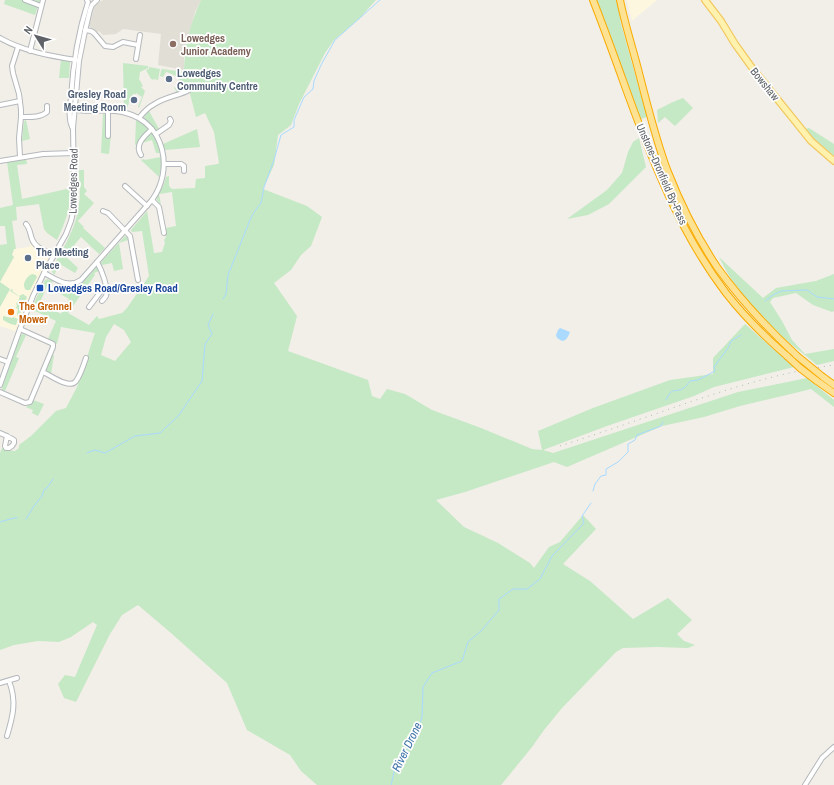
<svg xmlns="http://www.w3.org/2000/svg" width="834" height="785" viewBox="0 0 834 785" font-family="'Archivo Narrow',sans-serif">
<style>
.commercial{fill:#fef7e0}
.education{fill:#e1ded6}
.green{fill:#c5e8c5;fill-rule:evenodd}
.water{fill:#aadaff}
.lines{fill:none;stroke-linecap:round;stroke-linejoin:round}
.stream{stroke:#aadaff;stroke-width:1}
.minor-casing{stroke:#b5b8bc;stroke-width:6}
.major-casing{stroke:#f2c960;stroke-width:8}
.highway-casing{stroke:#f9ab00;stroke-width:8}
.minor{stroke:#fff;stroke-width:4}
.major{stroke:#fff2af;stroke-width:5.5}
.highway{stroke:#fde293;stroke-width:6}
.rail{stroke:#b6b7b8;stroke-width:1;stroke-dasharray:1 5;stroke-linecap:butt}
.highway-bridge-casing{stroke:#f9ab00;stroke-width:8;stroke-linecap:butt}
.highway-bridge{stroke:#fde293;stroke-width:6}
.education-dot{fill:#8d6e63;stroke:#fff;stroke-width:1.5}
.service-dot{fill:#5c6f8a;stroke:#fff;stroke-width:1.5}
.transit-dot{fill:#1a4fb4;stroke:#fff;stroke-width:1.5}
.food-dot{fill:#e8710a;stroke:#fff;stroke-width:1.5}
.labels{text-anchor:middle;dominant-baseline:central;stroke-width:3.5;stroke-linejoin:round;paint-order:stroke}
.education-label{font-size:11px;font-weight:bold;fill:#785e54;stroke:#fff;text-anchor:start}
.service-label{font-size:11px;font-weight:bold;fill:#4e5e75;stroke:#fff;text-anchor:start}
.street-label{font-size:11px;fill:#5f6368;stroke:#fff}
.transit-label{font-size:11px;font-weight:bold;fill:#164399;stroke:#fff;text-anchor:start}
.food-label{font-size:11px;font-weight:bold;fill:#c56008;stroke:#fff;text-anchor:start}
.water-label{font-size:12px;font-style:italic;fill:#4174aa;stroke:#fff}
</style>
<rect width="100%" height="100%" fill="#f1efe8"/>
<g class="commercial">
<polygon points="627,0 657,0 632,21"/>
<polygon points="33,241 34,243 54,255 18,332 0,326 0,307 10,289 0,282 14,257 12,255 14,249 29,247"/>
</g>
<polygon class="education" points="103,0 201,0 195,12 184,53 184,70 158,65 161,34 123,29 116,34 103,35 99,31 97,32 89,26 95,5"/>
<g class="green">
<polygon points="5,0 40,0 35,15 4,4"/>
<path d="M201,0H376L359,19L334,40L325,53L299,104L291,125L278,135L274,165L263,189L307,206L322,217L311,246L301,255L291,270L274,283L297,316L288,351L368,380L372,396L380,399L387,389L405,394L432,410L481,428L532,449L542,450L538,431L593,408L670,380L713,374V358L745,324L794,367L714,387L694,396L607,426L543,450L553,453L738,392L807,378L834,400V407L811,389L795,393L740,406L704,417L662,426L567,467L554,462L465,492L436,500L464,527L498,543L530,563L534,568L549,547L560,542L583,515L596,529L563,564L590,581L633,619L668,598L692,620L677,634L684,641L695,645L688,648L657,647L623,648L616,652L562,708L544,730L532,747L501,785H317L301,771L290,755L247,730L227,683L171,633L138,605L122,615L110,634L76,702L64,698L58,684L65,675L75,677L97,625L93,622L71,637L59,642L38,641L14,645L0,650V453L2,448L7,450L15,451L19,448V445L31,436L56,411L66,408L77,387L95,333L61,327L57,344L48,339L56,321L31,309L45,280L47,279L53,281L50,286L48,284L40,302L61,314L69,299L57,292L60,286C81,291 83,280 96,268H98L99,271L94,273L95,275L68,313L89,325L97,316L99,319L122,313L127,308L149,276L142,231L132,232L131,230L147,211L154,253L162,252L165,243L164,240L166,237V228L176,226L172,192L159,194L161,205L157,200L156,198L164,184L166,177L169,176V186L172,189L195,188L196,179L205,178V166L218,164L219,163L214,132L205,113L196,117L188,86L186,88L177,93L174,87L176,88L180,78L165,71L166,72L163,77L160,76L161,71H162H161L162,69L185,72L184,70C185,44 190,24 201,0ZM114,324L124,330L131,342L115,361L101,355L106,337Z"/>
<polygon points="596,0 617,0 621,24 647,117 641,119"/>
<polygon points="61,60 68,61 70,62 69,78 59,78"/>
<polygon points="123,63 148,66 148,68 140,72 139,79 143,86 141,87 145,91 139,108 138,107 142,97 136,93 136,94 133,94 132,96 131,96 127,109 124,109"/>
<polygon points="149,67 160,69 158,80 154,79 153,80 152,79 151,79 146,70 149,69"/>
<polygon points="683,98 693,108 675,126 665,117 658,123 657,110 673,102"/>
<polygon points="149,111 159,129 154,135 158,144 160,153 156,153 152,140 135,145 136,120 140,122"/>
<polygon points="103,114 106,114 107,116 106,133 111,134 109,154 101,153"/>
<polygon points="26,120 30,139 22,141 24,121"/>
<polygon points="809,128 834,144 834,156 812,137 805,129"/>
<polygon points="197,129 200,147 165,150 163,144"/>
<polygon points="639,138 646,167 609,204 588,215 567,219 607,190 622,173 628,152 633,142"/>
<polygon points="161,157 161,168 159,177 141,160 144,159 145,160"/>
<path d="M26,158L27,164L17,165L22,199L71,188C71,207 65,223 57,240L47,233L44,229L39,204L16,207L17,220L12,221L16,249H14L12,255L14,257L0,282V245L7,244L5,226H0V208L13,205L7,162Z"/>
<path d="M79,170H84V187L87,191L84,194L94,203L78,221L84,227L83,228L105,248L99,254L81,237L65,256L78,268L75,273L60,264L54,275L51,270C63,249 76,229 79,204C81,193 79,181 79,170Z"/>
<polygon points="125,236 127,237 128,240 119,243 123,269 114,271 112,263 102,265 101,263 102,261"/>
<path d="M719,257L763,298L776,288L816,281L834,274V311L832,312L813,305L796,293L773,298L770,302L782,321L792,340L805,354L834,349V361L817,365C802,352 786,341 771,327C757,313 743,296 731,279C727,272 723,265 719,257Z"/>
<path d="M32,274L36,275L37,277L30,290H26C21,285 26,277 32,274Z"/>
<polygon points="0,282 10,289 0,307"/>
<polygon points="12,289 13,290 12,291 19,296 23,294 27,297 19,316 17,315 18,309 16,308 17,305 16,304 20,297 10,291"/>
<path d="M3,316L12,318L13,317L18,319L16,325C11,325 7,322 3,320Z"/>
<polygon points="23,334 26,335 16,357 19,358 5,391 2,390 2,388 20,335"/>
<polygon points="52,355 54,355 51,374 47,372 46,370"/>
<path d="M33,400L44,404L38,416L32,413L33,410L26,407C29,404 31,404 33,400Z"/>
</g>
<path class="water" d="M560,328L570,332C568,337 567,340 562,341L557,338L556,335L558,330Z"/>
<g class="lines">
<g class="stream">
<polyline points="223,299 226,294 228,275 250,220 254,212 261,203 264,187 274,160 281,135 294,127 294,120 304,97 313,89 314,81 321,65 335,40 380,0"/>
<polyline points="765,301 773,295 781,291 807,290 817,297 834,299"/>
<path d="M666,400C673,385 674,394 684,388C686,387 688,383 690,381L698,380L715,371L714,367L728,348L731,341L741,335"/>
<polyline points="87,453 95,450 105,453 135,436 160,433 179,415 202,381 205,344 212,334 208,325 213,314"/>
<polyline points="593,491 595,484 601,476 606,475 606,469 618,462 628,452 628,444 635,440 637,435 661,426 663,422"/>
<polyline points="26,519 34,506 42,496 44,490 47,488 53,479"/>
<polyline points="0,522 14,518 17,518"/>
<polyline points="391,785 395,768 414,739 422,717 423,687 432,673 462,661 468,642 482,630 499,610 499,599 513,589 527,589 540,579 552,556 584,523 582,516 591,503"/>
</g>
<defs>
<g id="minor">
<polyline points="25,0 41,6"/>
<polyline points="85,30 91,31 94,33 105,46 113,47 123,42 138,45"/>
<path d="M0,38C23,51 50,56 76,60"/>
<polyline points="18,47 12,66 13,73 19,94 21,110 21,117 19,138 20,157"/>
<polyline points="30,51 43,0"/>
<polyline points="136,59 140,35"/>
<polyline points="0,105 20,101"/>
<path d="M21,117C30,117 40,118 47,112V106"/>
<path d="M139,118C143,113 147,108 153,105C164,97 178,96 189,90"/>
<path d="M72,127C68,118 70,107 71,97C73,64 78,33 88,2L87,0"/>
<polyline points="156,134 169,125 171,121 170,119"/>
<polyline points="108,136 108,111"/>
<path d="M141,155C134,144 145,136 152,129"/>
<polyline points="0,161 43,154 74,153"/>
<polyline points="164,164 181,164 184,166 184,171"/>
<polyline points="125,186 147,206"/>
<polyline points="152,200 159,207 164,233"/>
<polyline points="103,211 108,213 130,236 138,280"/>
<path d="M26,224C30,228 30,234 32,239C35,248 46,251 54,255"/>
<path d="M97,262C101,269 109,288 106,296C105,298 103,300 102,301"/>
<path d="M44,273C56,279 68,289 81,280L152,200C174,170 165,123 126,113C108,108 88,113 70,109"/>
<polyline points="89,307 105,286"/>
<polyline points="0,359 8,362"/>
<path d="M43,372C50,375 70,390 76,381C80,376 84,364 86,358"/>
<polyline points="0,385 20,329 33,296 44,273 66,234 71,221 74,208 74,184 73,128 79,61 85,31 90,10 92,5 97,0"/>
<polyline points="0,392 25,403 30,402 53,347 53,344 51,343 20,329"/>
<polyline points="0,433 7,436 14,440 14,443 12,446 9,448 6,448 5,446 7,436"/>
<polyline points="0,683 17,678"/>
<path d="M7,736C13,716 17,701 9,681"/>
<polyline points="805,785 822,758 834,747"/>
</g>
<polyline id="major" points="705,0 721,21 735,44 753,69 799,126 811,141 834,161"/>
<g id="highway">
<path d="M593,0C606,33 618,67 630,100C655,168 682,235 726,293C744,316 765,337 787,356"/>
<path d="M620,0C625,25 633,49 639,73C648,107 656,141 668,172C681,205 697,237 717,267C740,299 767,328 796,355"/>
<polyline points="823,377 834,385"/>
<polyline points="817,381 834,393"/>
</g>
</defs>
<use href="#minor" class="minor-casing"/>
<use href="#major" class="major-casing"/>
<use href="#highway" class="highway-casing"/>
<use href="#minor" class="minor"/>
<use href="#major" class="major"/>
<use href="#highway" class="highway"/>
<path class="rail" d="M560,446C600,433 641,419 681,405C731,388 782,372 834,365"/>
<defs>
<g id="highway-bridge">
<polyline points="796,355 823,377"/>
<polyline points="787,356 800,368 817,381"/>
</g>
</defs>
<use href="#highway-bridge" class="highway-bridge-casing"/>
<use href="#highway-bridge" class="highway-bridge"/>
</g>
<circle class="education-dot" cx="173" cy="44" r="4"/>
<g class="service-dot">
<circle cx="169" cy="79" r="4"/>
<circle cx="134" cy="100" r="4"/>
<circle cx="28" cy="258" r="4"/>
</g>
<rect class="transit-dot" x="36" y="284" width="8" height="8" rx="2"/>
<circle class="food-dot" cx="11" cy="312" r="4"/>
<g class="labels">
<g class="education-label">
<text x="181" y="38">Lowedges<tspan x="181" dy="13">Junior Academy</tspan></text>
</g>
<g class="service-label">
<text x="177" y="73">Lowedges<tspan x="177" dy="13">Community Centre</tspan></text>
<text x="126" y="94" text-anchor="end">Gresley Road<tspan x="126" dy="13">Meeting Room</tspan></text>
<text x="36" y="252">The Meeting<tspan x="36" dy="13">Place</tspan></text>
</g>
<g class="street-label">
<text transform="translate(765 84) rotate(51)">Bowshaw</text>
<text transform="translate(662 174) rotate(66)">Unstone-Dronfield By-Pass</text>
<text transform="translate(73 181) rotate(-89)">Lowedges Road</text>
</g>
<g class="transit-label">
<text x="48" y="288">Lowedges Road/Gresley Road</text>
</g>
<g class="food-label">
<text x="19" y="306">The Grennel<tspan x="19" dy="13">Mower</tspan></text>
</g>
<g class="water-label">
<text transform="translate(407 747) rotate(-64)">River Drone</text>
</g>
</g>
<g transform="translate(36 36) rotate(307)" stroke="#ffffff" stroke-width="3" paint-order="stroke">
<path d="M0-3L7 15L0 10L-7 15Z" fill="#5f6368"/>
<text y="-6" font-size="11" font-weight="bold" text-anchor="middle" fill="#5f6368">N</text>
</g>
</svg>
